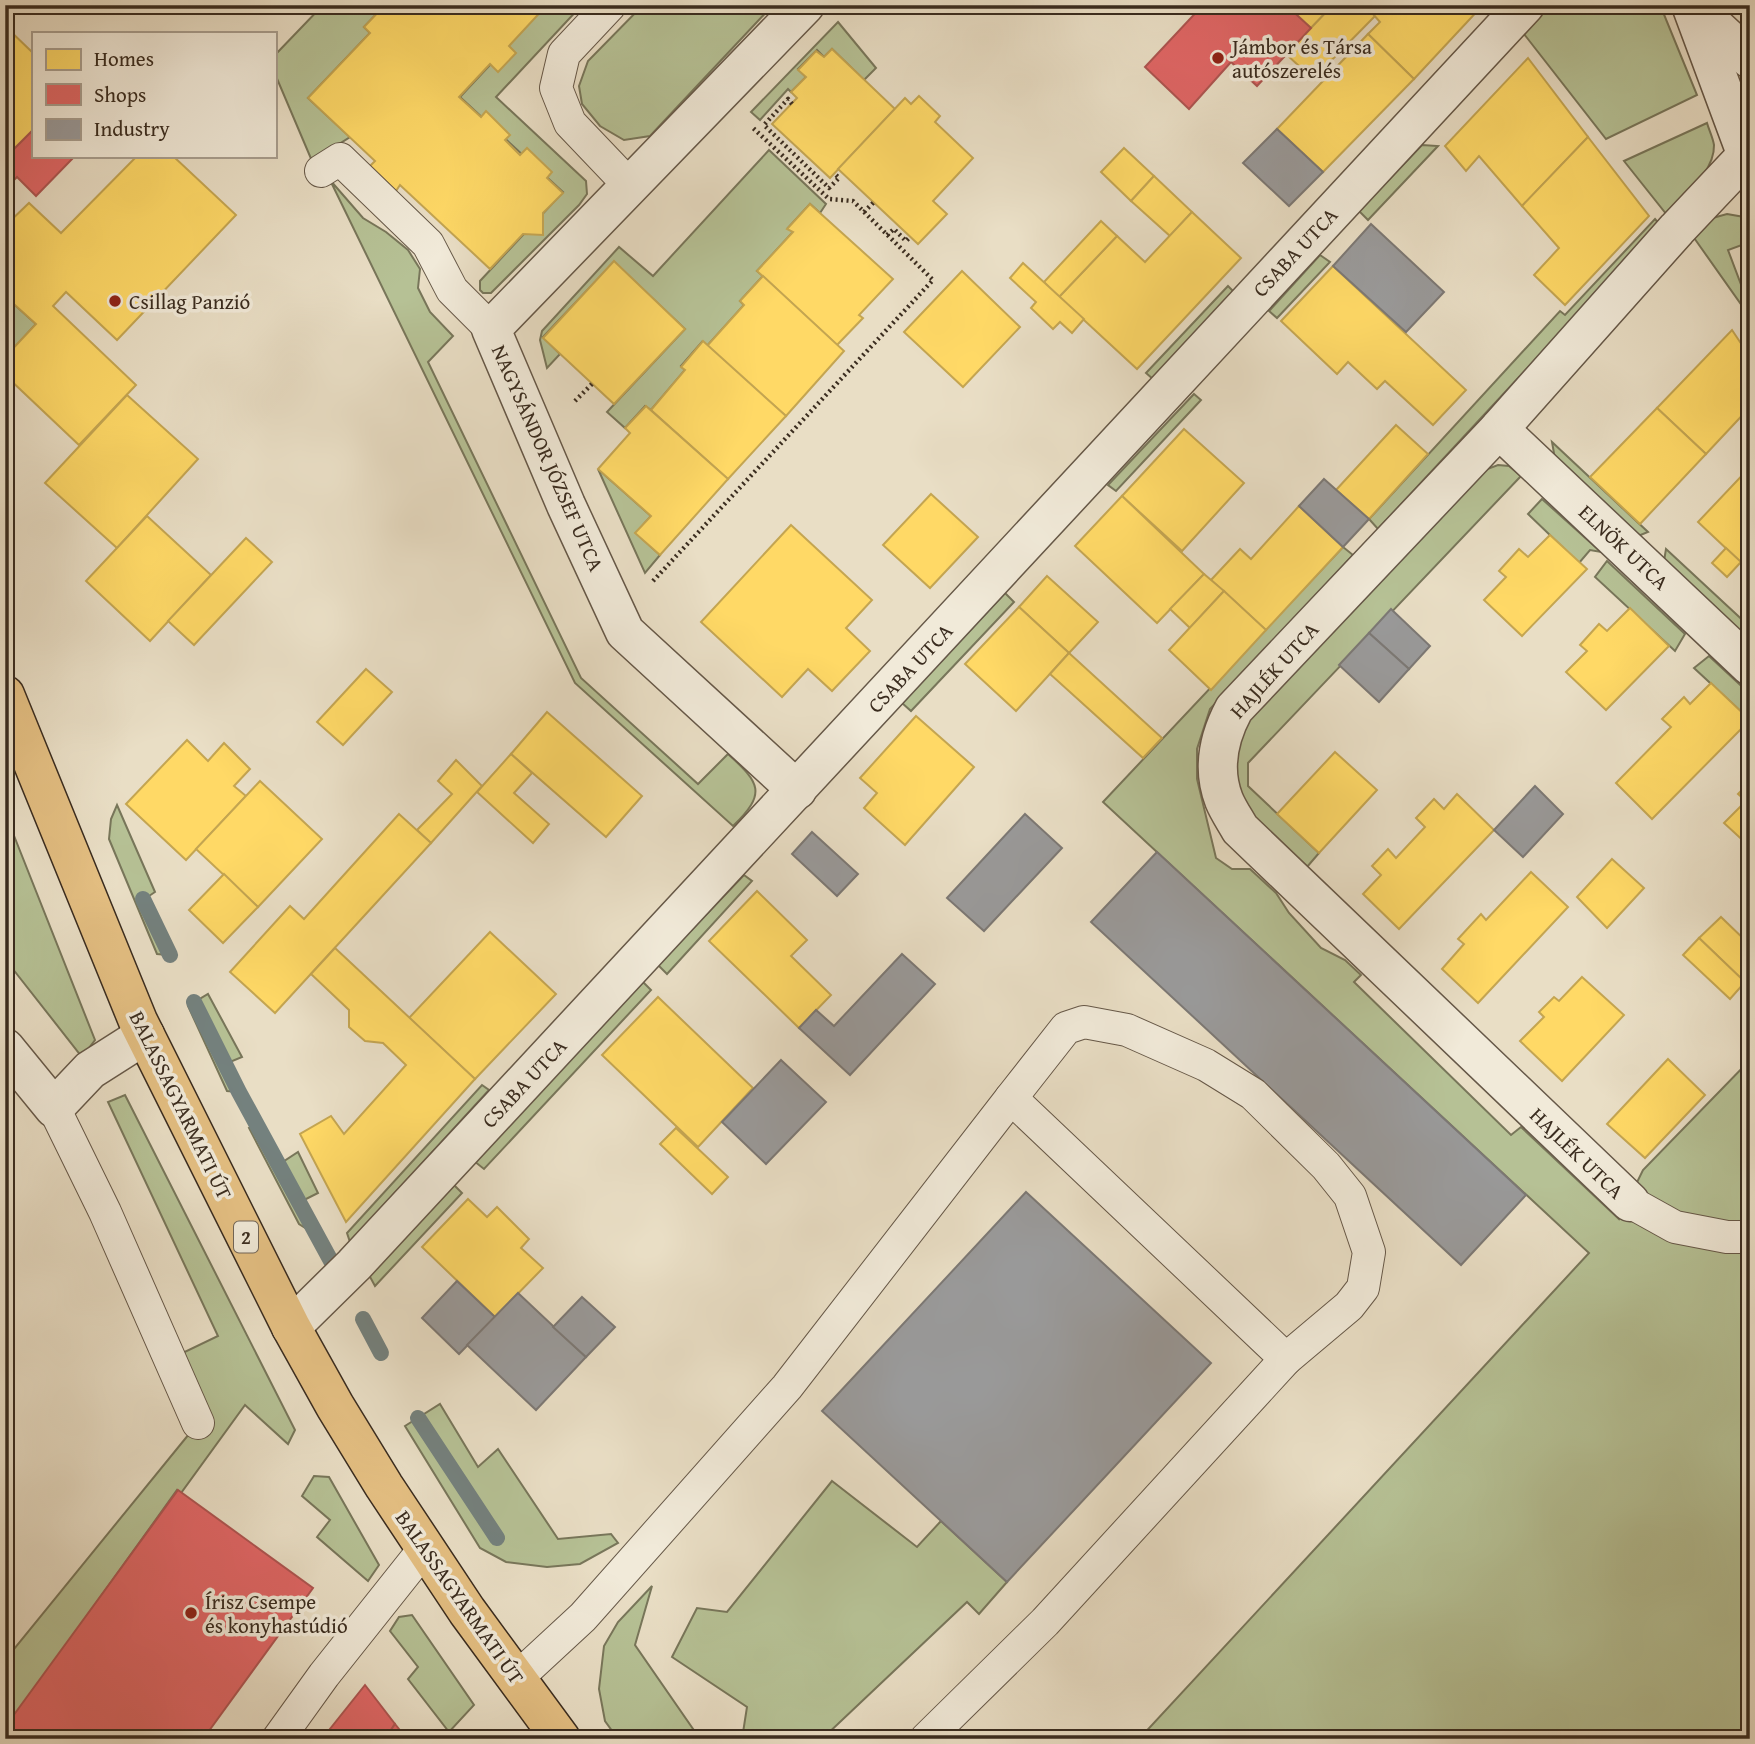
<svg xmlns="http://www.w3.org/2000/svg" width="1755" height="1744" viewBox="0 0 1755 1744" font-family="'Gentium Book Plus',serif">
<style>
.green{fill:#b6c195;stroke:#78765a;stroke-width:2}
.homes{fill:#ffd966;stroke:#c4a551;stroke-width:2}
.shops{fill:#e06666;stroke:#ae5551;stroke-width:2}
.industry{fill:#999;stroke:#7c7874;stroke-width:2}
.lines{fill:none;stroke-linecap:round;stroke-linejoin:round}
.stream{stroke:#74817e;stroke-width:16}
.service-casing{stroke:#665848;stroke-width:34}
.minor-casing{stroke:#665848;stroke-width:41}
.primary-casing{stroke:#3a2c1f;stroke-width:41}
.path{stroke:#3a2c1f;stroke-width:4.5;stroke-dasharray:2 3.5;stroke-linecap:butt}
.service{stroke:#f1ead9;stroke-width:32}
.minor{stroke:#f1ead9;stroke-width:38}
.primary{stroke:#e4bf82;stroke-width:38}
.poi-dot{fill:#8f2418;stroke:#f1ead9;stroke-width:2.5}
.labels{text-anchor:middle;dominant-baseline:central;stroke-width:7;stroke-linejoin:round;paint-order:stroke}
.shield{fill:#f1ead9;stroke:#716557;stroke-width:2}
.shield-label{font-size:19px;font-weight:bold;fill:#3a2c1f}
.poi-label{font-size:21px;fill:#3a2c1f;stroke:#f1ead9;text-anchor:start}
.street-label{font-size:21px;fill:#3a2c1f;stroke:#f1ead9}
</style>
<rect width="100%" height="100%" fill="#e9dec5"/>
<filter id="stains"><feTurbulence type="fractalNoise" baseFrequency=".00286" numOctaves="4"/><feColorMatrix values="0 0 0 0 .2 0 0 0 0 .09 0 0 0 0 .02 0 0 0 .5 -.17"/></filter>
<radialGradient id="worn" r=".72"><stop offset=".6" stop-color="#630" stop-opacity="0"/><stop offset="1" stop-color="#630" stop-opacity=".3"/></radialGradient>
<g class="green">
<polygon points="323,5 385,5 364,27 370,33 308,98 350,137 312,161 275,74 275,55"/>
<polygon points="546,5 582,5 496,97 586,181 587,194 579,205 491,293 483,293 480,290 480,281 563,192 460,97"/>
<polygon points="643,5 773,5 650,136 624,140 600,126 582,104 579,86 588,61"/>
<polygon points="1548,5 1658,5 1663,12 1697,95 1606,139 1524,34"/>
<polygon points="838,22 876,68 864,80 832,49 824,57 817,50 798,69 806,77 791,92 788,89 760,120 751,112"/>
<path d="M1707,123C1709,130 1713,138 1714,145C1715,172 1683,197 1667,215L1624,161Z"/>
<polygon points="1422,145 1438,146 1368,220 1359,211"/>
<polygon points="769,150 826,204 820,213 810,204 788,228 793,232 757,271 763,276 740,301 744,305 707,346 702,342 681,366 685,370 651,410 645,406 625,428 607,412 685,329 614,262 543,337 560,354 547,368 540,340 542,331 619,247 653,276"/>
<path d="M330,180L363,218L386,232L408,250L420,269L418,288L430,312L453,336L428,362L581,678L698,784L728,754C760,783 767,793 733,826L575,683Z"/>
<polygon points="1727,214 1744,217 1750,222 1750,242 1728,250 1745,295 1750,294 1750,317 1692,235 1709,219"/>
<polygon points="1655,219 1660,225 1378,529 1369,519 1560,311 1565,315"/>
<polygon points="1320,255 1330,262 1277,318 1269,311"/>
<polygon points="1228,286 1234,292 1153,379 1146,373"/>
<polygon points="5,296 36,324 5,358"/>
<polygon points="1194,394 1201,400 1116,491 1108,485"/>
<polygon points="1552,442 1648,532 1638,536 1555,459"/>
<polygon points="1498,465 1509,466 1521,476 1248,763 1248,786 1319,853 1307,867 1244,807 1237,787 1234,759 1247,721 1482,471"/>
<polygon points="598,469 651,516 636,533 660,555 645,573"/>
<polygon points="1542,499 1601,552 1590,550 1579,563 1528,514"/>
<polygon points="1343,547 1353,555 1210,709 1197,749 1197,779 1216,858 1232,869 1250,869 1276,893 1289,913 1321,948 1345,960 1361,975 1354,982 1511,1135 1521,1127 1619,1219 1643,1170 1750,1060 1750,1739 1139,1739 1589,1253 1103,802"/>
<polygon points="1666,549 1750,627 1750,642 1664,561"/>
<polygon points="1607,561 1685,634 1675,651 1595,577"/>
<polygon points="1005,593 1014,602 911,711 902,703"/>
<polygon points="1709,656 1750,694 1750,720 1694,668"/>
<polygon points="117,805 155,892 143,900 170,955 157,954 109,839 111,819"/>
<polygon points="5,813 95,1040 82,1057 5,959"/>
<polygon points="744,875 752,881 667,974 658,965"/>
<polygon points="643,982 651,990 484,1169 474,1161"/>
<polygon points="208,994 242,1057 225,1064 239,1092 227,1091 188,1006"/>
<polygon points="482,1085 489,1090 350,1242 347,1233"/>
<polygon points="125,1095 295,1430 288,1444 245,1405 181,1493 177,1490 5,1730 5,1660 198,1423 170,1359 218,1336 108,1102"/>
<polygon points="256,1124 278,1165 298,1152 318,1193 300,1202 318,1236 299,1224 249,1128"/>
<polygon points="454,1185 462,1193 375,1286 369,1275"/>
<polygon points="440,1404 478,1467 498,1449 558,1539 611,1534 618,1543 580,1564 547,1567 506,1562 480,1548 405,1426"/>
<polygon points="314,1476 329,1477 379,1565 368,1581 317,1537 330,1520 302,1496"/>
<polygon points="832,1481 917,1547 941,1521 1007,1582 979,1614 967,1602 822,1739 742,1739 747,1707 672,1657 697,1608 727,1612"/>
<polygon points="652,1586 635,1645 700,1739 618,1739 605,1721 599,1689 604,1646 618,1622"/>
<polygon points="412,1615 474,1705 449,1732 408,1679 418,1667 390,1631 399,1617"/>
</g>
<g class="homes">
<polygon points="385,5 390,5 393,8 396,5 547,5 509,46 516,53 498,72 490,64 459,97 481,117 486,111 510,135 505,140 520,155 527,148 552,172 547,178 563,193 543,213 543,235 523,234 490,269 400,185 396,191 370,166 375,161 308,98 370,33 364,27"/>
<polygon points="1286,5 1333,5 1311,28"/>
<polygon points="1333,5 1365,5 1376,15 1313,79 1286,54"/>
<polygon points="1365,5 1483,5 1414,79 1368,34 1380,22"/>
<polygon points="5,26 33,53 33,130 5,158"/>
<polygon points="1368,34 1414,79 1323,172 1277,129"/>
<polygon points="832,49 895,109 830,178 772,124 797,98 791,92 806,77 798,70 816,51 824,57"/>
<polygon points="1528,58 1588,137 1522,206 1479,156 1466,171 1445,146"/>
<polygon points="919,96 940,116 935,122 973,158 933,201 947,214 918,244 838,169 905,98 911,104"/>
<polygon points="1588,137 1649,216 1565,305 1534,275 1559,248 1522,206"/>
<polygon points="1124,148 1154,176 1131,201 1101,172"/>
<polygon points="137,156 173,156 236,215 117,340 66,292 53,306 136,385 79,445 5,375 5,357 36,324 5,296 5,226 29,203 61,233"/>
<polygon points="1154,176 1192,212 1170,236 1131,201"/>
<polygon points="810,204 893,279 859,315 863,318 837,345 757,271 793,232 787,229"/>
<polygon points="1192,212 1241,258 1137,369 1059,297 1117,236 1145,262"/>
<polygon points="1101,221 1117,236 1059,297 1044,282"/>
<polygon points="614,261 685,329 614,404 543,338"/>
<polygon points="1023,263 1084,319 1072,333 1060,322 1053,329 1031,308 1036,302 1010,278"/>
<polygon points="1333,266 1466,390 1433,425 1385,381 1377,389 1348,362 1337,374 1281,321"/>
<polygon points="962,271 1020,327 963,387 904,332"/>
<polygon points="763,276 844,351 786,416 707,346 744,305 740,301"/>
<polygon points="1732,330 1750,357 1750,407 1706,454 1657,408"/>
<polygon points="703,341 786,416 728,479 651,410 685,370 681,367"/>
<polygon points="127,395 198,459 117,548 45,483"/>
<polygon points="646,406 728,479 660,555 635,533 651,516 598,469 630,433 625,428"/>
<polygon points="1657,408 1706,454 1640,524 1590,477"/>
<polygon points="1396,425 1428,454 1369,519 1336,490"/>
<polygon points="1184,429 1244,483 1182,551 1122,496"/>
<polygon points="1750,467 1750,567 1748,569 1698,522"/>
<polygon points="931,494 978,537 930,588 883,545"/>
<polygon points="1122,496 1204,574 1157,623 1075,546"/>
<polygon points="1299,506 1343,547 1266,630 1211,580 1240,549 1251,559"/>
<polygon points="147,516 211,575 150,641 86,581"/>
<polygon points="791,525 872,600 846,628 870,651 832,691 808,669 782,697 701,622"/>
<polygon points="1550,535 1587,569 1522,636 1484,600 1506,577 1499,571 1519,549 1528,557"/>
<polygon points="246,538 272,562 194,645 168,621"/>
<polygon points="1726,548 1741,562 1727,577 1712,563"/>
<polygon points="1204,574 1224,591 1190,628 1170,609"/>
<polygon points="1047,576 1098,622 1069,653 1019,607"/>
<polygon points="1224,591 1266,630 1211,690 1169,650"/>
<polygon points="1019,607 1069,653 1016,711 965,664"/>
<polygon points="1630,608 1669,646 1606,710 1566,672 1587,651 1580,645 1599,624 1607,631"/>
<polygon points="1069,653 1162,738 1143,758 1050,674"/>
<polygon points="366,669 392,692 343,745 317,722"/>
<polygon points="1711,683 1750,720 1652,819 1616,783 1671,727 1662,719 1684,697 1690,704"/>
<polygon points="547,712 642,796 606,837 511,754"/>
<polygon points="916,716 974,767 905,845 864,808 877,793 860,778"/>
<polygon points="187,740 208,761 224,743 250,769 234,786 246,796 186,860 126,804"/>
<polygon points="1335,752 1377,790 1319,853 1277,814"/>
<polygon points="511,754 532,773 514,793 549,824 533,843 477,792"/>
<polygon points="456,760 482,786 431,843 417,830 452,794 438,781"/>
<polygon points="260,781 322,839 258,907 196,849"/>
<polygon points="1750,782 1750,847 1724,823 1746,801 1738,794"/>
<polygon points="1457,794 1494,830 1399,929 1363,894 1381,875 1372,866 1388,849 1396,858 1425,827 1416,818 1434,799 1444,809"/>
<polygon points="399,814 431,843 275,1013 230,972 290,906 304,919"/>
<polygon points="1612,859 1644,888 1607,928 1577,897"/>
<polygon points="1531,872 1568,907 1478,1003 1442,969 1464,944 1458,939 1481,914 1486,920"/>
<polygon points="224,874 258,907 223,943 189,910"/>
<polygon points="757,891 807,940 791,956 831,995 799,1028 709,941"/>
<polygon points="1721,917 1750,945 1750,987 1699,938"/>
<polygon points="490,932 556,994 475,1079 409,1018"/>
<polygon points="1699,938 1745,982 1730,999 1683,955"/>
<polygon points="335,948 475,1079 346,1222 300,1134 331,1116 344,1134 406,1065 383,1043 365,1041 349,1027 349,1010 311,974"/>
<polygon points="1582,977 1624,1015 1562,1081 1520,1041 1544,1017 1539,1012 1554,997 1559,1001"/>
<polygon points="658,997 753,1088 698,1147 602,1055"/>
<polygon points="1668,1059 1705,1095 1645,1158 1607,1124"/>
<polygon points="676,1128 728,1177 712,1194 660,1144"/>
<polygon points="468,1199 487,1217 497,1207 529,1239 521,1248 543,1268 495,1317 422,1247"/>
</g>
<g class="shops">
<polygon points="1203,5 1286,5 1311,28 1257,86 1231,62 1189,109 1145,67"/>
<polygon points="33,130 33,156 75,156 36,196 17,177 5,189 5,158"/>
<polygon points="178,1490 313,1588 203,1739 5,1739 5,1727"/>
<polygon points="365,1685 395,1724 385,1739 322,1739"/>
<polygon points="395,1724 407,1739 385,1739"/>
</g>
<g class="industry">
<polygon points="1277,129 1323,172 1289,206 1243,163"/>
<polygon points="1371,224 1444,292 1406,332 1333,266"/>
<polygon points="1324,479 1369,519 1343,547 1299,506"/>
<polygon points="1391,609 1430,646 1409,669 1369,633"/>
<polygon points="1369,633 1409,669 1379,702 1339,665"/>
<polygon points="1535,786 1563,814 1523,857 1494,830"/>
<polygon points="1025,814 1062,848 984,931 947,898"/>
<polygon points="812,832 858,874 837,896 792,854"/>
<polygon points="1157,852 1526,1195 1461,1265 1091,922"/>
<polygon points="902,954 935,984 850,1075 799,1028 816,1010 834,1026"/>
<polygon points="781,1060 826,1102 766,1164 722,1122"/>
<polygon points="1026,1192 1211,1363 1007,1582 822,1411"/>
<polygon points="457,1281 495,1317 459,1354 422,1318"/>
<polygon points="518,1293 586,1357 536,1410 467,1345"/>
<polygon points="582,1297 615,1327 586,1357 553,1327"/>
</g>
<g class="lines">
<g class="stream">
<polyline points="143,899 170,955"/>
<polyline points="194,1002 239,1092 331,1261"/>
<polyline points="363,1319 381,1353"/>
<polyline points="418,1418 497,1538"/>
</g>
<defs>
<g id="service">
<polyline points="610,5 564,54 556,88 570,123 631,187"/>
<polyline points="321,171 340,159 428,244 452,290 491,329"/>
<polyline points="1011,1098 1066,1028 1084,1022 1127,1030 1206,1065 1253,1094 1326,1166 1350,1196 1369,1252 1363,1288 1349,1306 1286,1359"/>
<polyline points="54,1108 105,1212 198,1423"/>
<polyline points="1630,1202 1675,1227 1727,1237 1750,1237"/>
<polyline points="516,1679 583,1617 787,1387 1011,1098 1286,1359 1045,1622 926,1739"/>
<polyline points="278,1739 324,1675 425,1548"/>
</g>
<g id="minor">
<polyline points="1691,5 1750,164"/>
<polyline points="1697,10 1750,59"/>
<polyline points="1499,429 1750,666"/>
<polyline points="797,790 625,632 566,505 491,329 805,5"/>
<polyline points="5,1048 54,1108 90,1070 145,1035"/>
<path d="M1630,1202L1240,829C1235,820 1228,810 1224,800C1212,769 1219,737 1234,709L1499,429L1677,229L1746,156"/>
<polyline points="291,1327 354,1265 1525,5"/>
</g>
<polyline id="primary" points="5,695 138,1021 291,1327 335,1406 384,1486 467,1611 561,1739"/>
</defs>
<use href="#service" class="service-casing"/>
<use href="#minor" class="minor-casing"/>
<use href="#primary" class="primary-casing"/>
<g class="path">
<polyline points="792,104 788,99 764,125 829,188 839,178 834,173"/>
<polyline points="864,212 874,202"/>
<polyline points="887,235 894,229 906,241 910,237"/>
<polyline points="575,401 592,384"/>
<polyline points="653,581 933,280 853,201 829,199 752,127"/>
</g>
<use href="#service" class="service"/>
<use href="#minor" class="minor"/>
<use href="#primary" class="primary"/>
</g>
<g class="poi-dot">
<circle cx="1218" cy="58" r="7"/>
<circle cx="115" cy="301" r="7"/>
<circle cx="191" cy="1613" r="7"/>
</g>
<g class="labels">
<rect class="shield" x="234" y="1221.5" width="24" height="31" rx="5"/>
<g class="shield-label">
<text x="246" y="1237">2</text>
</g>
<g class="poi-label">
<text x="1232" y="46">Jámbor és Társa<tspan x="1232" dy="24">autószerelés</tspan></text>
<text x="129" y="301">Csillag Panzió</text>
<text x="205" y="1601">Írisz Csempe<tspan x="205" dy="24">és konyhastúdió</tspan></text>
</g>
<g class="street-label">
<text transform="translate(1295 252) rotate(-47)">CSABA UTCA</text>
<text transform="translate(548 458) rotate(66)">NAGYSÁNDOR JÓZSEF UTCA</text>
<text transform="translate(1624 547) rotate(43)">ELNÖK UTCA</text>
<text transform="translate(910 668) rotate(-47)">CSABA UTCA</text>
<text transform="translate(1274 670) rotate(-48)">HAJLÉK UTCA</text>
<text transform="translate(524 1083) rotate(-47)">CSABA UTCA</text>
<text transform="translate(181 1105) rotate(64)">BALASSAGYARMATI ÚT</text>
<text transform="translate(1577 1153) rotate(44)">HAJLÉK UTCA</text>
<text transform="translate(460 1597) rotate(55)">BALASSAGYARMATI ÚT</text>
</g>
</g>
<rect width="1755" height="1744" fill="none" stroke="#e9dec5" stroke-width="28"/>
<rect x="7" y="7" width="1741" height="1730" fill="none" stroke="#3a2c1f" stroke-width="3.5"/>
<rect x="14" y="14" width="1727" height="1716" fill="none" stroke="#3a2c1f" stroke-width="2"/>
<rect x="32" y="32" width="245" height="126" fill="#f1ead9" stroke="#a89e8f" stroke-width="2"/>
<rect x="46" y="49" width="35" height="21" fill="#ffd966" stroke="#a89e8f" stroke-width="2"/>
<text x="94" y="66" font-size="21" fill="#3a2c1f">Homes</text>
<rect x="46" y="84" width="35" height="21" fill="#e06666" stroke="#a89e8f" stroke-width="2"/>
<text x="94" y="102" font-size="21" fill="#3a2c1f">Shops</text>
<rect x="46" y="119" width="35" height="21" fill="#999999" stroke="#a89e8f" stroke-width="2"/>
<text x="94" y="136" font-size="21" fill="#3a2c1f">Industry</text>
<rect width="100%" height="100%" filter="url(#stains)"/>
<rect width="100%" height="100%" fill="url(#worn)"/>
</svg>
